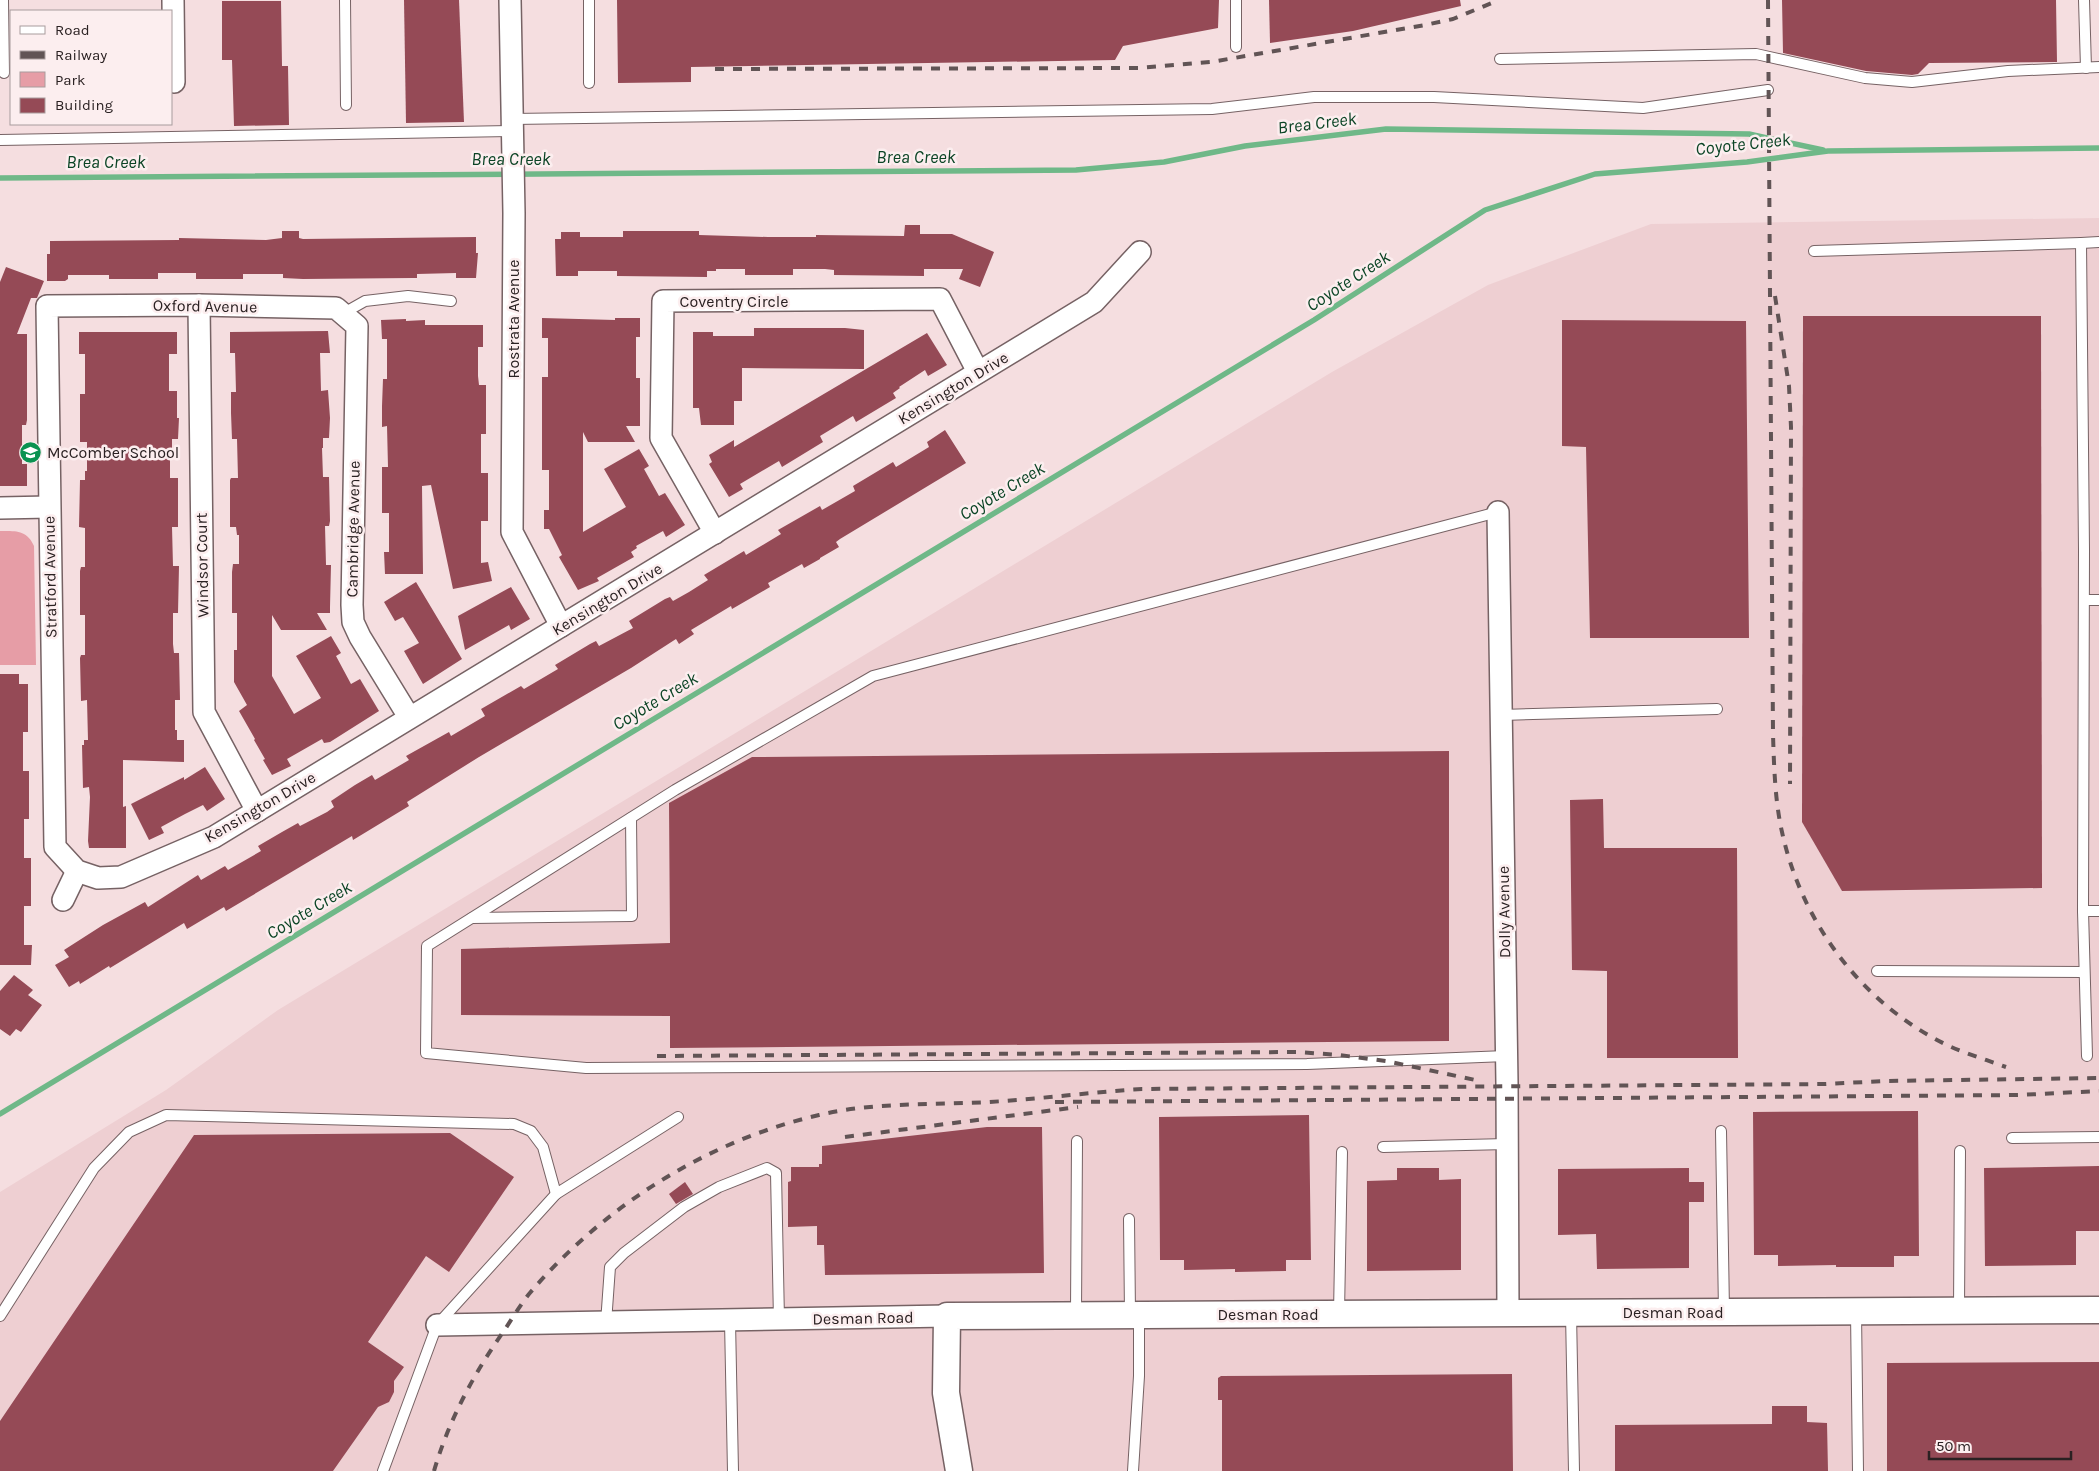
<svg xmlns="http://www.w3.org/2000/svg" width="2099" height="1471" viewBox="0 0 2099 1471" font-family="Karla,sans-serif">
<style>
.built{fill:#eecfd2}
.green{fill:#e69da6}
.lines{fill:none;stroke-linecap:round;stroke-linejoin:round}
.stream{stroke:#6fb888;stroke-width:5.5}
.building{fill:#954a56}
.service-casing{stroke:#766264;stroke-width:12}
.minor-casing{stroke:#766264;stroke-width:24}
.tertiary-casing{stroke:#766264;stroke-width:29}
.service{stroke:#fff;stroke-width:10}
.minor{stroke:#fff;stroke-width:21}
.tertiary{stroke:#fff;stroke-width:26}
.rail{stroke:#615455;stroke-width:4;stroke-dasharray:9 9;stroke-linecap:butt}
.labels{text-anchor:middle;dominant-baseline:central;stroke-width:5;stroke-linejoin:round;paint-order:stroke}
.street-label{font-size:16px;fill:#2a2122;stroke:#fceeef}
.poi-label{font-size:16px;fill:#2a2122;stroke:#fceeef;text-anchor:start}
.water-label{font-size:18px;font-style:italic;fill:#0b4425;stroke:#fceeef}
</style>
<rect width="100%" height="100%" fill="#f5dee0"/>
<polygon class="built" points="2099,218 2099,1471 0,1471 0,1192 166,1090 278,1010 1332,372 1488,285 1651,224"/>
<path class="green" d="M0,531C16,531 27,530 34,546L36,665H0Z"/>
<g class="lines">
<g class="stream">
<polyline points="0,178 1076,170 1164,162 1245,146 1386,129 1749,134 1823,150"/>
<polyline points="0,1114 1314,320 1485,210 1595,174 1747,162 1828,151 2099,148"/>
</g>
</g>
<g class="building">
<polygon points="404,0 459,0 464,122 406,123"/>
<polygon points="617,0 1219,0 1218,28 1123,46 1115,60 691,67 691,82 618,83"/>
<polygon points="1269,0 1460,0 1461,6 1353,31 1270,43"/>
<polygon points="1782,0 2056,0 2057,62 1929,63 1918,74 1912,75 1866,71 1783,53"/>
<polygon points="222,1 281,1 282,66 288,66 289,125 234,126 232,60 222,60"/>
<polygon points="905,225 920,225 920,234 952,234 994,252 980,287 959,279 963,269 924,269 924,276 834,275 834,270 825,269 793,269 793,275 745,275 745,269 716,269 716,271 707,271 707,277 617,276 617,271 578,271 578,276 556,276 555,239 561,239 561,232 580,232 580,237 623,237 623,231 699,231 699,235 768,237 816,237 816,235 904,236"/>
<polygon points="282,231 299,231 299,238 303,239 476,237 476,253 478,253 476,278 456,278 456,273 417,274 417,278 412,278 303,279 283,278 283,274 243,274 243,279 196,279 196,273 158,273 158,279 109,279 109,275 68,275 68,279 65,281 47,281 47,254 50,254 50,241 179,240 179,238 266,240 282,238"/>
<polygon points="6,267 44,281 37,298 31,298 17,334 27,334 27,420 26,425 22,425 22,464 27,464 27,486 0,486 0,282"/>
<polygon points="1803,316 2041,316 2042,888 1842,891 1802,822"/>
<polygon points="542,318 615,320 615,318 640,318 640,337 636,337 636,378 640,378 640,426 626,426 635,442 588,442 583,432 583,532 626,507 604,469 639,449 649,466 644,469 659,496 665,493 685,525 666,537 663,531 636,546 637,548 631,552 634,557 597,578 599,581 578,590 559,557 562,555 549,529 544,529 544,510 549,510 549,470 542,470 542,377 548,377 548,338 542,338"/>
<polygon points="406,319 406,321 425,320 425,325 483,325 483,347 478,347 478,376 479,385 486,385 486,434 481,434 481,473 488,473 488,521 481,521 481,563 488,562 492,581 453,589 431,485 422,486 423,574 385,574 384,552 389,552 389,513 382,513 382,467 388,467 387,426 382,427 382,406 383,379 387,379 387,339 382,339 381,320"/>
<polygon points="1562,320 1746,321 1749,638 1590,638 1586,447 1562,446"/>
<polygon points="754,328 845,328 864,330 864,369 742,368 742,401 734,401 734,425 701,425 699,408 693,408 693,332 713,332 713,336 754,336"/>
<polygon points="328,331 330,353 320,353 321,391 328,390 330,418 329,438 323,438 323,448 322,448 323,477 329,477 330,521 329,526 325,526 326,565 331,565 330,607 330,613 317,613 327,630 281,630 272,615 272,676 294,714 321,698 296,656 331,636 341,653 336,656 351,684 360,679 379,711 330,742 324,743 322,739 287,759 291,766 272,775 263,760 265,759 254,740 255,739 239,711 247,705 234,682 234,650 237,650 237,613 232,613 232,572 233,564 239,564 239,535 237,535 236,527 230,527 230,480 231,478 238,478 237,439 232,439 231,413 231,392 236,392 235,353 230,353 230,332"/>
<polygon points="79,332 177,332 177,354 169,354 169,391 177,391 177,418 179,418 178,439 172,439 172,449 170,449 170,478 178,478 178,527 172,527 173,566 179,566 178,613 173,613 173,644 174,653 179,653 180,700 175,700 175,730 177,730 177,740 184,740 184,762 123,760 123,807 126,806 126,848 89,848 88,841 90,797 89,787 83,788 82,745 84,745 84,740 88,740 87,700 81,701 80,658 81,655 85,655 85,615 80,615 80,571 81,567 85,567 85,528 79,527 80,480 85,480 85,471 87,471 87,442 80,442 80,394 85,394 85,354 79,354"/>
<polygon points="927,333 947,365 928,376 925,370 899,387 900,388 893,393 896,398 856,422 853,416 820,436 823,442 782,467 779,461 740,484 743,489 729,497 709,464 712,462 709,455 734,440 734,447"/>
<polygon points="945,430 966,463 840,539 836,542 839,547 820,558 820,559 804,568 802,564 768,583 770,587 732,609 731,606 691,630 694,634 679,644 676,639 631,668 479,757 407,802 409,806 353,840 352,836 226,911 224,907 187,929 184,923 110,968 109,966 80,984 79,981 69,987 55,965 69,957 64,950 103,925 145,902 148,907 198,875 201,880 225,866 228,870 261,851 258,846 282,832 298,823 300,826 327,812 334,807 331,801 355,785 372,775 375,780 409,760 406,756 449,732 451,736 485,716 481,709 521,686 524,689 558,669 555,665 590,644 596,641 599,646 633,628 629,621 665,599 670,597 673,601 689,592 708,580 704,575 744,551 746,555 781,534 778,530 820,506 822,510 855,491 853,486 893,462 896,467 929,447 927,442"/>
<polygon points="416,582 462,659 423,684 404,651 419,643 403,617 395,621 384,602"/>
<polygon points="511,587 530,619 511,630 509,625 465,650 458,616"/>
<polygon points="0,674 19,674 19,684 28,684 28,732 23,732 23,771 29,771 29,819 24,819 24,858 31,858 31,906 24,906 24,945 32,945 31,965 0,965"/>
<polygon points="1449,751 1449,1041 670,1048 670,1016 461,1015 461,949 670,943 669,803 752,757"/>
<polygon points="205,767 225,799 207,811 203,805 185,814 161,827 164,833 149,840 131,804 184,777 184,780"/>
<polygon points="1603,799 1604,848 1737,848 1738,1058 1607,1058 1607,971 1572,970 1570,800"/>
<polygon points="14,975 33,990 28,995 42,1005 21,1032 16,1029 10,1036 0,1029 0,991"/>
<polygon points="1918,1111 1919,1256 1894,1256 1894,1267 1836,1267 1836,1265 1778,1266 1778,1255 1754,1255 1753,1112"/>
<polygon points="1309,1115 1311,1260 1286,1260 1286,1271 1235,1272 1235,1269 1184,1270 1184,1260 1160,1260 1159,1117"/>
<polygon points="987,1127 1042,1127 1044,1273 825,1275 824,1245 817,1245 817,1226 788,1227 788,1182 791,1181 791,1167 819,1167 819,1164 822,1164 822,1146"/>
<polygon points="450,1133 514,1177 449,1272 426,1256 368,1342 404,1367 394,1381 394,1392 389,1402 378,1407 333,1471 0,1471 0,1421 194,1135"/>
<polygon points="2099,1166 2099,1231 2076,1231 2076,1265 1985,1266 1984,1168"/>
<polygon points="1397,1168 1439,1168 1439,1180 1461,1179 1461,1270 1367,1271 1367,1181 1397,1180"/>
<polygon points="1689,1168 1689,1182 1704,1182 1704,1202 1689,1202 1689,1268 1597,1269 1596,1234 1558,1235 1558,1169"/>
<polygon points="685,1182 693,1194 676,1204 669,1194"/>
<polygon points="2099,1362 2099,1471 1887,1471 1887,1363"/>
<polygon points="1512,1374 1513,1471 1222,1471 1222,1400 1218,1400 1218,1378 1221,1376"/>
<polygon points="1772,1406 1807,1406 1807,1422 1827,1423 1828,1471 1615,1471 1615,1425 1772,1424"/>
</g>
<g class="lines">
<defs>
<g id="service">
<polyline points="3,0 4,73"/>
<polyline points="345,0 346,105"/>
<polyline points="589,0 589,83"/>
<polyline points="1236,0 1236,47"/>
<polyline points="2084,0 2086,68"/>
<polyline points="1500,59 1756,54 1865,78 1912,82 2008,71 2099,67"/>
<polyline points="512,119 1212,109 1314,97 1434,97 1643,108 1768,90"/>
<polyline points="0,140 513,131"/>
<polyline points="2099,242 2081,243 2084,550 2083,911 2099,911"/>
<polyline points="1814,251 2081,243"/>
<polyline points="342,314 365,301 408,296 451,301"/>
<polyline points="1498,512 873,676 675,790 427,946 426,1053 586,1068 1307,1064 1506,1056"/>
<polyline points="2084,600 2099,600"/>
<polyline points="1501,715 1717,709"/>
<polyline points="2083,911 2087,1056"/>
<polyline points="472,918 632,916 631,818"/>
<polyline points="1877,971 2084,972"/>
<polyline points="1721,1131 1724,1311"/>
<polyline points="2012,1138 2099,1137"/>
<polyline points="1383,1147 1507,1144"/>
<polyline points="1129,1219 1130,1314"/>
<polyline points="1959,1310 1960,1151"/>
<polyline points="1856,1312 1858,1471"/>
<polyline points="1339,1313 1342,1152"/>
<polyline points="1571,1313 1574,1471"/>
<polyline points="1076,1314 1077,1141"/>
<polyline points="0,1316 94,1168 129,1132 166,1115 514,1124 531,1131 543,1147 556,1194 678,1117"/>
<polyline points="730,1321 733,1471"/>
<polyline points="606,1323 610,1267 624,1253 684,1207 719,1187 767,1168 776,1173 779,1320"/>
<polyline points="383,1471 437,1325 556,1194"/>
<polyline points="1133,1471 1139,1376 1139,1316"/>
</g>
<g id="minor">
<polyline points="173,0 174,82"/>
<polyline points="510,0 514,213 512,532 561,626"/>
<polyline points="199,305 204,712 257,811"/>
<polyline points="0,508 49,507"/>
<polyline points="1498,512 1507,1083 1508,1313"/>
<polyline points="715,533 661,438 663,301 940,299 978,372"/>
<polyline points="409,717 360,637 353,622 352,605 357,326 336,308 199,305 47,306 55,847 77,871 98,878 121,877 214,837 1094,302 1140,252"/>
<polyline points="63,900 77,871"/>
<polyline points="437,1325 947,1316"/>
</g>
<polyline id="tertiary" points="959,1471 946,1393 947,1316 2099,1310"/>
</defs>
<use href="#service" class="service-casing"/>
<use href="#minor" class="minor-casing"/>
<use href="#tertiary" class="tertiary-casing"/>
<use href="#service" class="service"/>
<use href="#minor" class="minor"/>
<use href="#tertiary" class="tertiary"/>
<g class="rail">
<path d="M1768,0L1773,734C1774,767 1775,801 1782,832C1802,924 1863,1005 1949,1046C1967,1054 1987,1060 2006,1067"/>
<polyline points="715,69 1139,68 1211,62 1425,25 1453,19 1499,0"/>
<polyline points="1775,296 1789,386 1791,427 1790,784"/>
<polyline points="657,1056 1297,1052 1339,1055 1386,1061 1480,1081"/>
<polyline points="1055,1102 2019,1095 2099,1091"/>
<polyline points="845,1137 1078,1107"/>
<path d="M434,1471C448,1423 471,1379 499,1338C509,1324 518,1308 529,1294C603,1207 706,1141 819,1115C874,1102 932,1105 989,1102C1040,1099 1091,1092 1142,1089L1826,1084L1885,1081L2099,1078"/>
</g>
</g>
<defs>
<symbol id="school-disc" viewBox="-11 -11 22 22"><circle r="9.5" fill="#0a9251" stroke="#fceeef"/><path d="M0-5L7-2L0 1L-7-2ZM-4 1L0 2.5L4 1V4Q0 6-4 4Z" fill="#fff"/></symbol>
</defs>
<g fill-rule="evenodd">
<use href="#school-disc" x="18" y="440" width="25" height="25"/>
</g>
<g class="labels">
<g class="street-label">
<text x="734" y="301">Coventry Circle</text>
<text transform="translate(205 306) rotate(1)">Oxford Avenue</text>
<text transform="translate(513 319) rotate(-90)">Rostrata Avenue</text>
<text transform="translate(953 388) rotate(-31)">Kensington Drive</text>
<text transform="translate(353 529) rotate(-89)">Cambridge Avenue</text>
<text transform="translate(202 565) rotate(-91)">Windsor Court</text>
<text transform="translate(50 577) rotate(-91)">Stratford Avenue</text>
<text transform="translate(607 599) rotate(-31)">Kensington Drive</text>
<text transform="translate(260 807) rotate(-30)">Kensington Drive</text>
<text transform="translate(1504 912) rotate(-91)">Dolly Avenue</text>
<text x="1673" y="1312">Desman Road</text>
<text x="1268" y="1314">Desman Road</text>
<text transform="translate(863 1318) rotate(-1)">Desman Road</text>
</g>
<g class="poi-label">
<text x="47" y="452">McComber School</text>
</g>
<g class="water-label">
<text transform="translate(1317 123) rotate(-7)">Brea Creek</text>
<text transform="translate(1743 144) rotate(-6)">Coyote Creek</text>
<text x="916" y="157">Brea Creek</text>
<text x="511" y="159">Brea Creek</text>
<text x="106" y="162">Brea Creek</text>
<text transform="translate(1348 281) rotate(-33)">Coyote Creek</text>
<text transform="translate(1002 491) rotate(-31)">Coyote Creek</text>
<text transform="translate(655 701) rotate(-31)">Coyote Creek</text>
<text transform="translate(309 910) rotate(-31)">Coyote Creek</text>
</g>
</g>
<rect x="10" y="10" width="162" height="115" fill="#fceeef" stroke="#a89c9d"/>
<rect x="20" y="26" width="25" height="8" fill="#ffffff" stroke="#a89c9d"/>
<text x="55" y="35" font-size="15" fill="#2a2122">Road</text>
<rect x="20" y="51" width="25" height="8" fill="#615455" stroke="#a89c9d"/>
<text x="55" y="60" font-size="15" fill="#2a2122">Railway</text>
<rect x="20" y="72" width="25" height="15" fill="#e69da6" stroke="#a89c9d"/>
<text x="55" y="85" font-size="15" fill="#2a2122">Park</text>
<rect x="20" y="98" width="25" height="15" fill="#954a56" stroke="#a89c9d"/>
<text x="55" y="110" font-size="15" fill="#2a2122">Building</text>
<path d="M1929 1451v8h142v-8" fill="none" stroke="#2a2122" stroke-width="2.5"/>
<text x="1936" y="1451" font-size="15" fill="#2a2122" stroke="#fceeef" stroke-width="4" paint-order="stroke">50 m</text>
</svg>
